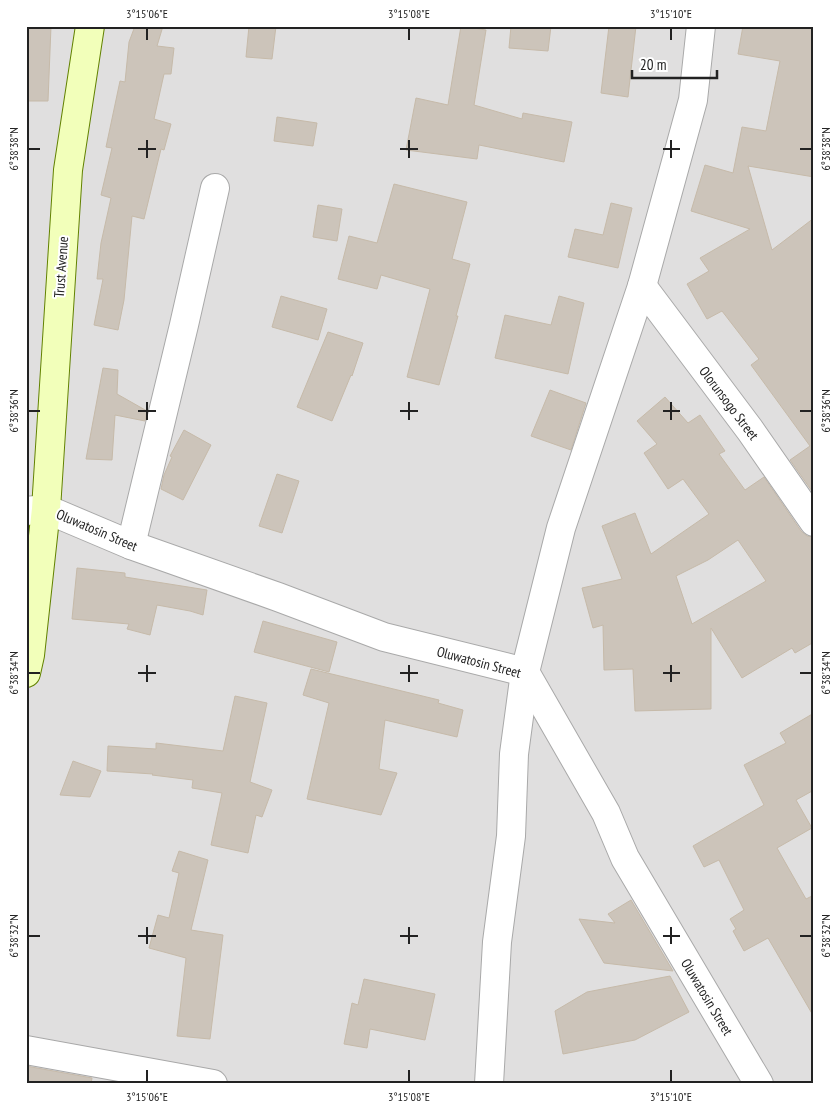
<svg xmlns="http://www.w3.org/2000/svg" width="840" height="1110" viewBox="0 0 840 1110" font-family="'PT Sans Narrow',sans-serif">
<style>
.residential{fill:#e0dfdf}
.building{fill:#ccc4ba;stroke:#c6baa9;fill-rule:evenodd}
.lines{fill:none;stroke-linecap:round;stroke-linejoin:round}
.street-casing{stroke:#a9a9a9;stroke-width:30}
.secondary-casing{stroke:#628200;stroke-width:30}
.street{stroke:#fff;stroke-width:28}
.secondary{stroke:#f2ffba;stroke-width:28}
.ticks{fill:none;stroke:#222;stroke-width:2}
.labels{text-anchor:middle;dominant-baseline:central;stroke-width:4;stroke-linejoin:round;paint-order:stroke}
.street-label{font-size:14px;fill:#222;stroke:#fff}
.neatline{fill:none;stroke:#222;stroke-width:2}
.ticks-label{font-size:12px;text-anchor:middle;fill:#222}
</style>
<rect width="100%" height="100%" fill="#f3f1e8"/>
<rect class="residential" x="26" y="26" width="788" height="1058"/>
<g class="building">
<polygon points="26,26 51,26 48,101 26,101"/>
<polygon points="135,26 163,26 157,46 174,48 171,74 164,74 154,119 171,124 164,150 161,149 144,219 132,216 124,300 118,330 94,325 103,279 97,279 101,243 111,198 101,195 112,148 106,147 120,81 125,82 129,42"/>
<polygon points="249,26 276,26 272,59 246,57"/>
<polygon points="461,26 486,30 474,105 522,119 523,113 572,122 564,162 479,145 477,159 406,150 416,98 448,105"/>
<polygon points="511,26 551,26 548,51 509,48"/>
<polygon points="609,26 636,26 628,97 601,93"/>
<polygon points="743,26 814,26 814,177 748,166 772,250 814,218 814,494 790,460 810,446 751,365 759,359 722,311 707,319 687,284 709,271 700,258 750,229 691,211 705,165 733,173 742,127 766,131 780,61 738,54"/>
<polygon points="277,117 317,123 313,146 274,141"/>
<polygon points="394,184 467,202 452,259 470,264 456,316 458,316 439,385 407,377 430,289 381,275 377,289 338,279 349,236 377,243"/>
<polygon points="611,203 632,208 618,268 568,257 575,229 603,235"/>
<polygon points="318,205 342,209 337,241 313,237"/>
<polygon points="281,296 327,309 318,340 272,327"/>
<polygon points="559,296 584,303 568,374 495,358 505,315 551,325"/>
<polygon points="328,332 363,343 352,376 351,375 332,421 297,407"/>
<polygon points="103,368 118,370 117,394 147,411 145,421 115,415 112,460 86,459"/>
<polygon points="550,390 586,403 571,450 531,436"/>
<path d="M665,397L688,423L700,415L725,451L719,454L745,490L764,477L801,531L807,536L814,537V642L795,653L792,648L742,678L711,628V709L635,711L633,669L604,670L603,625L593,628L582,588L622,579L602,526L635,513L651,554L709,514L683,479L668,489L644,453L657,444L637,421ZM738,540L766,581L692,624L676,576L708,560Z"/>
<polygon points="184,430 211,445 183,500 161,489 164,475 172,457 170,456"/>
<polygon points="277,474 299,481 282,533 259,526"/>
<polygon points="77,568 125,573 125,577 207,590 203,615 190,611 157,605 150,635 127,629 129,624 72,619"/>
<polygon points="263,621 337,642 329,672 254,652"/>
<polygon points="311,669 439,700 438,703 463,710 457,737 385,720 379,769 397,773 381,815 307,799 329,703 303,695"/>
<polygon points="235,696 267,703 250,782 272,790 262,817 256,815 248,853 211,845 222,793 192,788 193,780 152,775 153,774 107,771 108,746 156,749 156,743 223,751"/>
<polygon points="814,713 814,790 796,800 812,828 777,848 806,899 814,895 814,1017 768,938 744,951 733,931 736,929 730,919 744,910 719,860 704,867 693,846 764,805 744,765 786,743 780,733"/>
<polygon points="73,761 101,771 90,797 60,795"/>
<polygon points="179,851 208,860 191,930 223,935 210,1039 177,1036 186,958 149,948 158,915 169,918 179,873 172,871"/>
<polygon points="631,900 673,971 604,963 579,919 615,923 608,914"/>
<polygon points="670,976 689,1012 635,1040 563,1054 555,1011 587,992"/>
<polygon points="364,979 435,994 425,1040 370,1029 367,1048 344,1044 352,1003 358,1005"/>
<polygon points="26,1066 92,1078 91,1084 26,1084"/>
</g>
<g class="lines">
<defs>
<g id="street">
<polyline points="642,286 750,430 814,522"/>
<polyline points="26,511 46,509 131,545 278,597 384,637 525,672 606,813 625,858 759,1084"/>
<polyline points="131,545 184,325 215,188"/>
<polyline points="26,1050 213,1084"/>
<polyline points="489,1084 497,942 511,836 514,754 525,672 561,528 642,286 693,100 701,26"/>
</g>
<polyline id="secondary" points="26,673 30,655 46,509 68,170 90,26"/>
</defs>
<use href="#street" class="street-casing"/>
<use href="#secondary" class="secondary-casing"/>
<use href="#street" class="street"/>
<use href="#secondary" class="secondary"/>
</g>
<path class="ticks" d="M147,28V40M409,28V40M671,28V40M147,140V158M409,140V158M671,140V158M28,149H40M138,149H156M400,149H418M663,149H680M800,149H812M147,402V420M409,402V420M671,402V420M28,411H40M138,411H156M400,411H418M663,411H680M800,411H812M147,665V682M409,665V682M671,665V682M28,673H40M138,673H156M400,673H418M663,673H680M800,673H812M147,927V944M409,927V944M671,927V944M28,936H40M138,936H156M400,936H418M663,936H680M800,936H812M147,1070V1082M409,1070V1082M671,1070V1082"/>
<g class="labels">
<g class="street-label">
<text transform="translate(61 267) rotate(-86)">Trust Avenue</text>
<text transform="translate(729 403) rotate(53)">Olorunsogo Street</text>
<text transform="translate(97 530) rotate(23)">Oluwatosin Street</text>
<text transform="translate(479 662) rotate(15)">Oluwatosin Street</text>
<text transform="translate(707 997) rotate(59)">Oluwatosin Street</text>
</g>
</g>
<rect width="840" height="1110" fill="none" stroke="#ffffff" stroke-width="55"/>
<path d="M632 70v8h85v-8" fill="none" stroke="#222222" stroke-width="2.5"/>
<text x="640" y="70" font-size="15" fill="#222222" stroke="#ffffff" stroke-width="4" paint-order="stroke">20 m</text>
<rect x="28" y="28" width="784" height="1054" class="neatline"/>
<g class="ticks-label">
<text x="147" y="18">3°15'06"E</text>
<text x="409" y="18">3°15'08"E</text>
<text x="671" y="18">3°15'10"E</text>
<text transform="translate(14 149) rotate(-90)" y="4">6°38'38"N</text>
<text transform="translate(826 149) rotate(-90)" y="4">6°38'38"N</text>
<text transform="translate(14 411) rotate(-90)" y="4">6°38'36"N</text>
<text transform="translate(826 411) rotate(-90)" y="4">6°38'36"N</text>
<text transform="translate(14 673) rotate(-90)" y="4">6°38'34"N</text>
<text transform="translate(826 673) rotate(-90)" y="4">6°38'34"N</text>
<text transform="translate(14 936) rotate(-90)" y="4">6°38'32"N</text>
<text transform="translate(826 936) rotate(-90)" y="4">6°38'32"N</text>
<text x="147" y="1101">3°15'06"E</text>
<text x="409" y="1101">3°15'08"E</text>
<text x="671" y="1101">3°15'10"E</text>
</g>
</svg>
